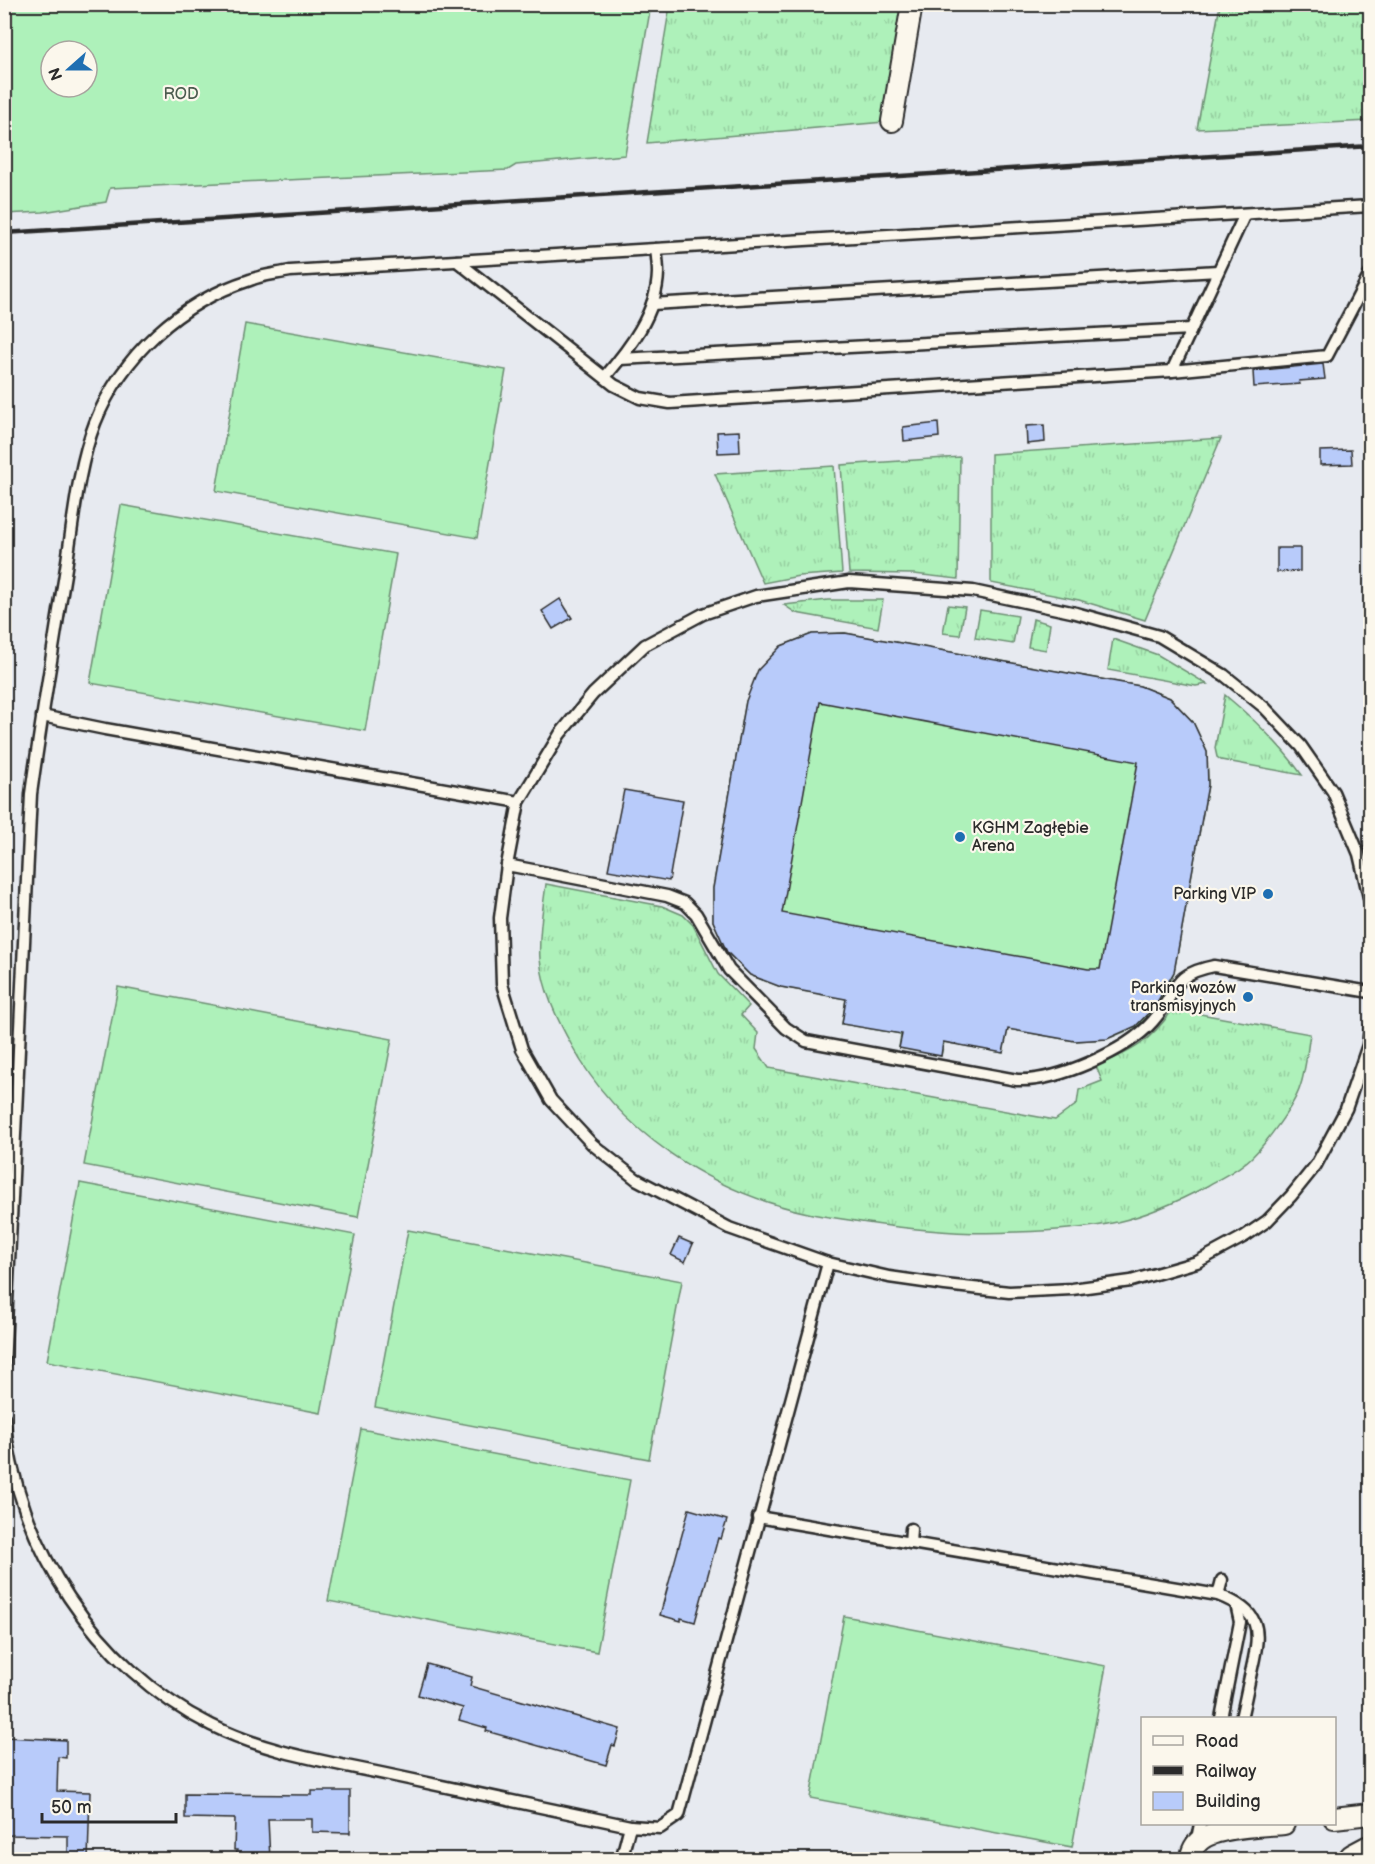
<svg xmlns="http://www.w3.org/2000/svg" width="1375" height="1864" viewBox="0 0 1375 1864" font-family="'Balsamiq Sans',sans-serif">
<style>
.grass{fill:url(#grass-tufts);stroke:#6c8e72;stroke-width:1.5}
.garden{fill:#aef1ba;stroke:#6c8e72;stroke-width:1.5;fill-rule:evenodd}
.building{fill:#b8cbfa;stroke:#2b2b2b;stroke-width:1.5;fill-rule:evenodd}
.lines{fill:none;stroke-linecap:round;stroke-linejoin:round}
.lane-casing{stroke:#2b2b2b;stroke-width:15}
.street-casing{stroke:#2b2b2b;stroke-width:24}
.primary-casing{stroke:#2b2b2b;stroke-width:36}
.lane{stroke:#fbf7ec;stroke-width:10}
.street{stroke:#fbf7ec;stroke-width:20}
.primary{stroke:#fbf7ec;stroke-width:32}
.rail{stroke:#2b2b2b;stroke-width:4.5}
.poi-dot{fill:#1f6fb2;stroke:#fbf7ec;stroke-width:2}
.labels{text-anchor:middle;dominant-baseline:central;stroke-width:4.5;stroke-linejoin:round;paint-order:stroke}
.park-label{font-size:16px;fill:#4c5c4f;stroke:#fbf7ec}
.poi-label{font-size:16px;fill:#2b2b2b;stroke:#fbf7ec;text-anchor:end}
</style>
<defs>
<pattern id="grass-tufts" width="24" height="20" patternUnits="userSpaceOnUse" patternTransform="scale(1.5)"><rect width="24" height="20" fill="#aef1ba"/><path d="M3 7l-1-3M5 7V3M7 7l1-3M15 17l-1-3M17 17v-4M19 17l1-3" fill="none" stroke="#96cfa0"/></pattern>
</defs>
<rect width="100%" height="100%" fill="#e7eaf0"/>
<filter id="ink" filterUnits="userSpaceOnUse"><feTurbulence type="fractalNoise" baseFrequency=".0167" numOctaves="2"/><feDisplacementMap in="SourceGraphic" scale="12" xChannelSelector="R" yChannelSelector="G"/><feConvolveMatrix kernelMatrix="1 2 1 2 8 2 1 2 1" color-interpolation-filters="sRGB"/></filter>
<g filter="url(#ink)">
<g class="grass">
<polygon points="670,5 904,5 884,122 647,143"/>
<polygon points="1220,5 1370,5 1370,121 1197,129"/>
<polygon points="1221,438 1145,620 1079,600 991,583 991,454"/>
<polygon points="960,457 958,579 914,574 849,573 841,465"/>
<polygon points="834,466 842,573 799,576 763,583 715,474"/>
<polygon points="828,600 883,600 878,628 796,613 784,605"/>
<polygon points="948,605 965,607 960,635 943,633"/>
<polygon points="980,610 1018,616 1013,644 975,638"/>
<polygon points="1033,619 1050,624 1046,650 1028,647"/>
<polygon points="1113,639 1158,655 1207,684 1196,686 1108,670"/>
<path d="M1225,695C1254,719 1280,744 1302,775L1221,760L1217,757L1215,748Z"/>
<path d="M546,884L662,906L683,915L693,925L718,974L749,1006L741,1015L758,1033L756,1049L769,1068L1055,1120L1077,1104L1079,1090L1102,1081L1096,1066C1133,1051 1149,1043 1173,1009L1310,1034C1307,1051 1306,1070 1300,1087C1294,1106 1266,1143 1252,1157C1239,1170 1222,1177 1207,1186C1179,1201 1148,1215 1117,1222C1085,1229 1049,1231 1016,1232C964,1235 913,1230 861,1222C843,1219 825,1217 808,1213C711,1192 618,1132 571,1044C556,1017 543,990 540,959C538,935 543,908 546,884Z"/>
</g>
<g class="garden">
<path d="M5,4H650L651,5L625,155L516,165L508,170L110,188L106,202L43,212L5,214ZM51,51H87V87H51Z"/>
<polygon points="245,324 506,370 477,538 216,491"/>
<polygon points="121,505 396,554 365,731 90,683"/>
<polygon points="845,633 1140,686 1170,698 1193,722 1207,752 1208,785 1174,972 1160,1003 1138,1026 1107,1039 1075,1041 1008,1029 1003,1053 944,1042 941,1056 899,1048 901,1034 842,1024 846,999 781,987 750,975 727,952 713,921 713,888 746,701 781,646 812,634"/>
<polygon points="118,987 392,1039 358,1217 84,1165"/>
<polygon points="80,1183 355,1235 321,1413 47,1361"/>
<polygon points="408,1230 682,1281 649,1459 375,1407"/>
<polygon points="361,1429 630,1480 597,1652 328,1601"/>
<polygon points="844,1616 1106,1666 1072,1847 810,1798"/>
</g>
<g class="building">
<polygon points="1323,364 1325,379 1299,381 1300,384 1254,387 1253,371"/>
<polygon points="938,423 939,437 904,441 903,427"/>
<polygon points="1044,425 1045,442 1027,444 1026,426"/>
<polygon points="739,431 740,452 718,453 717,432"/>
<polygon points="1351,450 1352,464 1320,465 1320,451"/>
<polygon points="1277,548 1300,548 1300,571 1277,572"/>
<polygon points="560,599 572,618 553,629 542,611"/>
<path d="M845,633L1140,686L1170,698L1193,722L1207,752L1208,785L1174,972L1155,1006L1136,1026L1107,1039L1075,1041L1008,1029L1003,1053L943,1042L941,1056L899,1048L902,1034L842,1024L846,999L781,987L750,975L727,952L713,921V888L746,701L758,670L781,646L812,634ZM820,702L1138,762L1100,969H1088L782,913Z"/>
<polygon points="624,790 683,800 669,881 608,870"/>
<polygon points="679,1238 693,1244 685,1262 671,1255"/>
<polygon points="689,1509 727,1520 721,1539 718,1538 695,1622 681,1618 681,1621 660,1615"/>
<polygon points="427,1664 472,1677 470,1686 620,1729 615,1746 612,1745 606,1765 486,1731 487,1728 459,1720 463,1708 418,1695"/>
<polygon points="4,1737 66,1740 66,1758 58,1757 57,1791 90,1792 88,1860 68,1860 68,1836 4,1835"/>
<polygon points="312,1791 350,1791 350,1833 312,1832 312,1819 268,1819 270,1860 236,1860 237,1850 234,1850 235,1819 185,1818 185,1794 312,1795"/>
</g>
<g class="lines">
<defs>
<g id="lane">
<polyline points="457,261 614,385 640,398 670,403 1172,371 1327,356 1370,274"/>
<polyline points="652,304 1218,271"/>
<polyline points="620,359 1191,329"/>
<polyline points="1172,371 1245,214"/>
<path d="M605,377C629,349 657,313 658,273C658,265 657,257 656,249"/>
<polyline points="42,716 105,729 519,802"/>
<path d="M507,865L667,896L685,903L696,914L729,970L786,1028L806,1041L1017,1080C1056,1082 1127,1051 1153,1021C1179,992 1168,975 1214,966L1370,992"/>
<polyline points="1370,902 1359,854 1333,792 1301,746 1265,708 1224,675 1159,636 1076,613 973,591 849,582 756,596 703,614 645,645 593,694 560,734 519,802 507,865 500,918 502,984 522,1049 551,1100 592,1144 636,1179 729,1228 828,1263 889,1277 945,1285 1009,1292 1072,1289 1131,1281 1197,1262 1245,1236 1267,1221 1291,1196 1316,1165 1346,1109 1368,1045 1370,1028"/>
<path d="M4,1368L31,794C41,721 53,648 65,574C73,526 77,469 95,423C122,355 180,302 250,280C262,275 276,274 290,271L1370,206"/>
<path d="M4,1417C16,1544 96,1668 211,1725C267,1753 329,1762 390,1775C470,1792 550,1809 630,1826"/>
<path d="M758,1517L1218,1595C1261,1612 1261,1628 1252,1668C1248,1685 1245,1702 1241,1718"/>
<polyline points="910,1543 911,1529"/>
<polyline points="1218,1595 1222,1580"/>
<polyline points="1221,1718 1240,1622 1236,1604"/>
<polyline points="1196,1844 1200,1824"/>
<polyline points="621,1860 630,1826 660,1828 679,1815 828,1263"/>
</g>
<g id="street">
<polyline points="892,121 912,4"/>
<polyline points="1334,1818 1370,1814"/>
<path d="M1190,1860C1191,1855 1192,1850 1195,1846C1207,1826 1262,1826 1284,1824"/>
</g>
<polyline id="primary" points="1355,1860 1370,1852"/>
</defs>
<use href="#lane" class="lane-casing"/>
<use href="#street" class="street-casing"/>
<use href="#primary" class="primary-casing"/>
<use href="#lane" class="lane"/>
<use href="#street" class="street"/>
<use href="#primary" class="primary"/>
<polyline class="rail" points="4,233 1370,146"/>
</g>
</g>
<g class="poi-dot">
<circle cx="960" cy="837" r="6"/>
<circle cx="1268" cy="894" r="6"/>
<circle cx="1248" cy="997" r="6"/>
</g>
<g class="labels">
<g class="park-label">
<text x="181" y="94">ROD</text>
</g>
<g class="poi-label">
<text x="972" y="828" text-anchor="start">KGHM Zagłębie<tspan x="972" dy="18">Arena</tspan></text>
<text x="1256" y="894">Parking VIP</text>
<text x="1236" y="988">Parking wozów<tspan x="1236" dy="18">transmisyjnych</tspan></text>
</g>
</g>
<rect width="1375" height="1864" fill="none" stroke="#fbf7ec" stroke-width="24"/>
<rect x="12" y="12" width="1351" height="1840" fill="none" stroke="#2b2b2b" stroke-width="2" filter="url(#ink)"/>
<rect x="1141" y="1717" width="195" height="108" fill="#fbf7ec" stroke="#a8a59f" stroke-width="1.5"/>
<rect x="1153" y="1736" width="30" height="9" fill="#fbf7ec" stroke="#a8a59f" stroke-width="1.5"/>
<text x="1195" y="1747" font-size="18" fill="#2b2b2b">Road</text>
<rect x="1153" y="1766" width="30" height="9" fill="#2b2b2b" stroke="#a8a59f" stroke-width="1.5"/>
<text x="1195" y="1777" font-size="18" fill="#2b2b2b">Railway</text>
<rect x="1153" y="1792" width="30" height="18" fill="#b8cbfa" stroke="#a8a59f" stroke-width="1.5"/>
<text x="1195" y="1807" font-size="18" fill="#2b2b2b">Building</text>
<g transform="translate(69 69) rotate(249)"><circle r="28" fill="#fbf7ec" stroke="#a8a59f" stroke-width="1.5"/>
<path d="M0-4.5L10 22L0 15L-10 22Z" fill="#1f6fb2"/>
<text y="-9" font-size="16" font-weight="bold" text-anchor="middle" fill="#2b2b2b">N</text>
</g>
<path d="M42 1813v9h134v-9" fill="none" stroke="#2b2b2b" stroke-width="3"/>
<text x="51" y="1813" font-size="18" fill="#2b2b2b" stroke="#fbf7ec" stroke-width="4.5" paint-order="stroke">50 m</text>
</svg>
